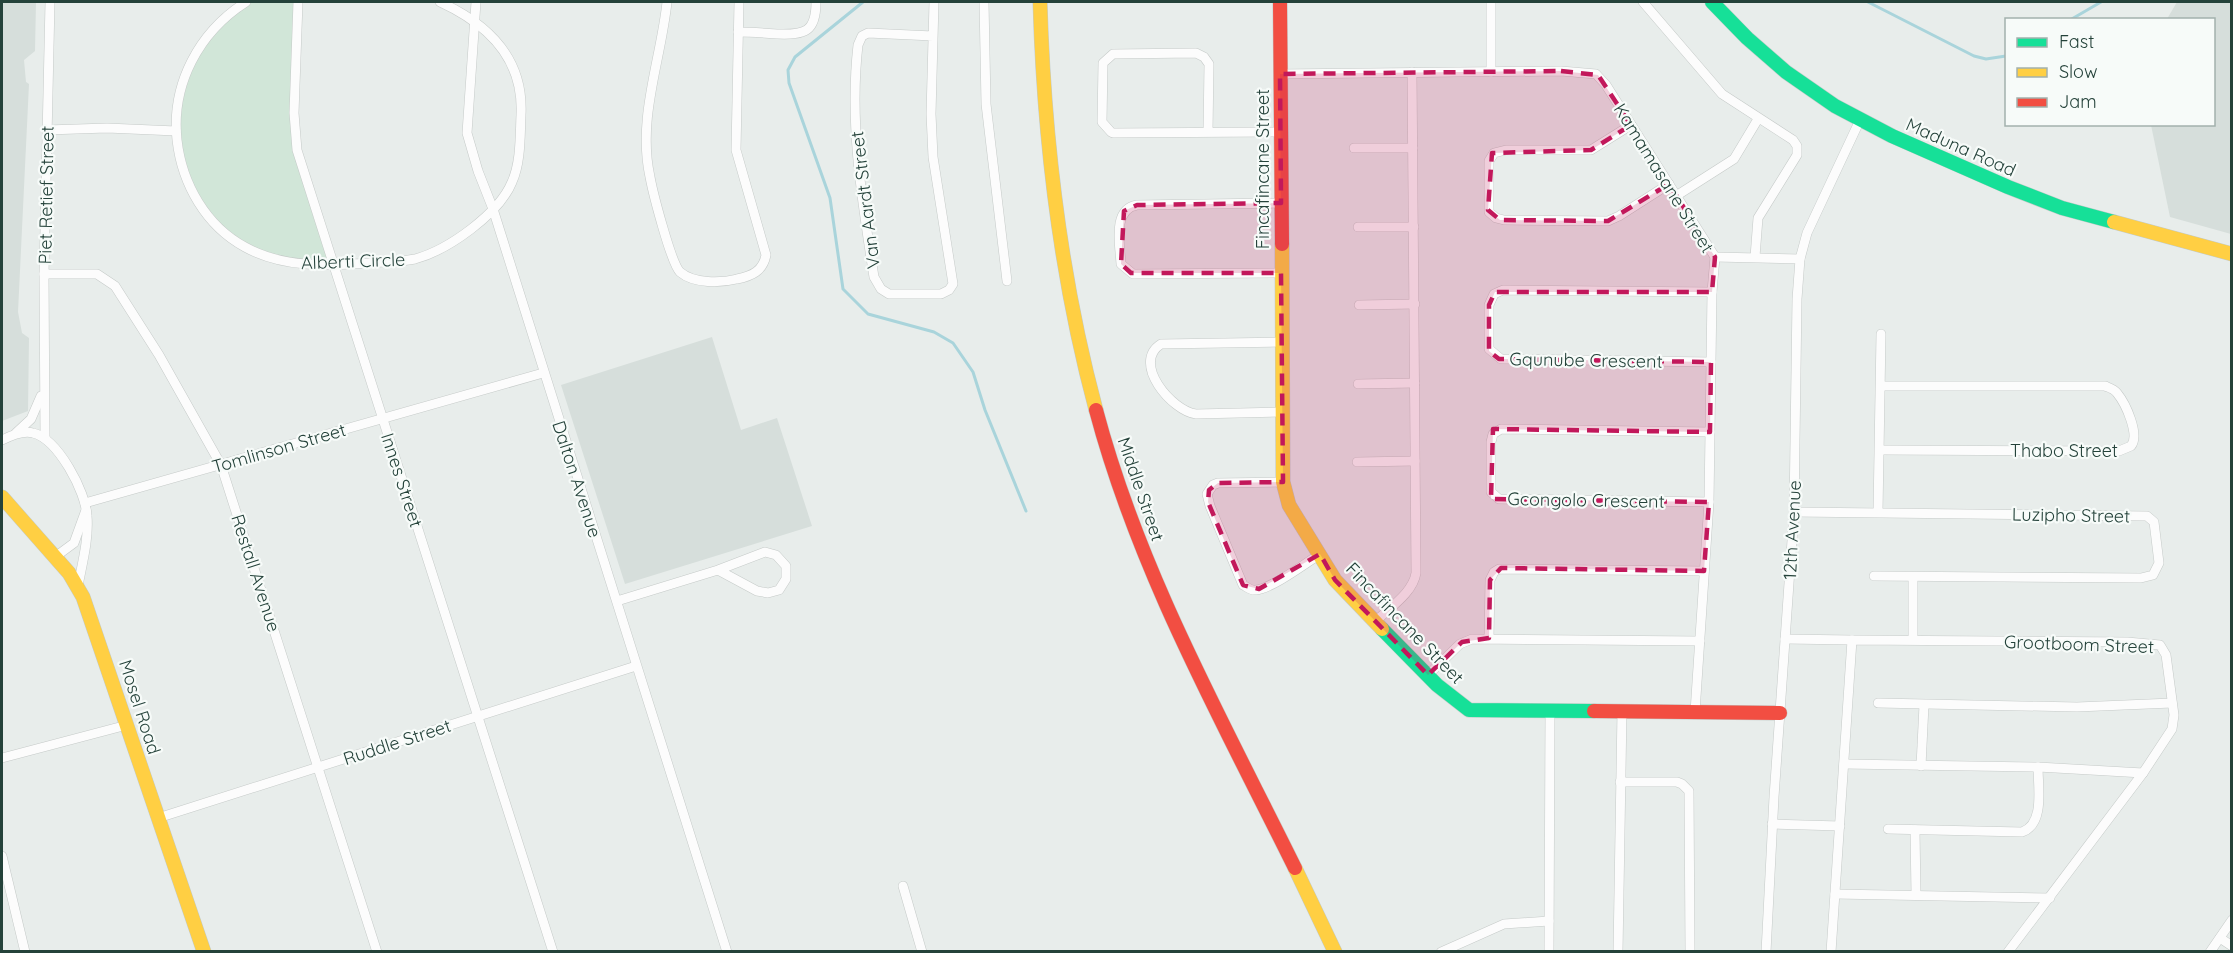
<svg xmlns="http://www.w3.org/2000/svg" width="2233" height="953" viewBox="0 0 2233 953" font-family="Quicksand,sans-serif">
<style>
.built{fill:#d6dedb}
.green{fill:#d1e6d8}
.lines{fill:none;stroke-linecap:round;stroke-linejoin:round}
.stream{stroke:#a9d4db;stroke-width:3}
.street-casing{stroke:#c5cac8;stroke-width:10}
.fast-casing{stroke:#c3cbc8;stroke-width:15}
.slow-casing{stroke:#c3cbc8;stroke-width:15}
.jam-casing{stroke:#c3cbc8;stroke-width:15}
.street{stroke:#fcfcfc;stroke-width:9}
.fast{stroke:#16e098;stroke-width:14}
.slow{stroke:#ffcf43;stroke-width:14}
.jam{stroke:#f24e42;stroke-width:14}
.marked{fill:#c2185b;fill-opacity:0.2;stroke:#c2185b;stroke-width:4.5;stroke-dasharray:12 8;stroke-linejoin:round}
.labels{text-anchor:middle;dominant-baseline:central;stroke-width:4.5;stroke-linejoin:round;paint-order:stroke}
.street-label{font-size:18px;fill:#24423a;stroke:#f7fbf9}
</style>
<rect width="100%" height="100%" fill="#e8edeb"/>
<g class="built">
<polygon points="2,2 36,2 35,51 24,60 26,82 29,84 18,312 22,333 29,338 28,411 2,421"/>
<polygon points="2177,2 2231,2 2231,234 2170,217 2151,125 2214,124 2214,20 2167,19"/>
<polygon points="712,337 741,430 777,418 812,526 625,584 561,385"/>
</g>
<polygon class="green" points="241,2 296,2 292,135 332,264 290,260 245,246 208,222 190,189 174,107 212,29"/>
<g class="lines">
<g class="stream">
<polyline points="863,2 795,57 788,70 789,83 830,198 843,289 868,314 934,332 953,343 973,372 985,410 1026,511"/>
<polyline points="1868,2 1974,56 1986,59 2006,56"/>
<polyline points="2070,20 2101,2"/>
</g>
<defs>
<g id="street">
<path d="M246,2C199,32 171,84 177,140C182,184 206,226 245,247C283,268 327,266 369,263C384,262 400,262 415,259C448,250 499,214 512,182C521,162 520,136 521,115C524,58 488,24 440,2"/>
<polyline points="298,2 294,113 297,150 553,952"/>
<polyline points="476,2 467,133 478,171 493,209 727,952"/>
<path d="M667,2C661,60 637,118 650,177C653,193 671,263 680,272C694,284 721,283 737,279C752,276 763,271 766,255L736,150L739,2"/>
<polyline points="984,2 986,104 1007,281"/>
<polyline points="1643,2 1722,94 1793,140 1797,146 1797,155 1758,218 1755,257"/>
<path d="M738,32C751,32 764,33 777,34C805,35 816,32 816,2"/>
<path d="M933,36L868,33L862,36L858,45C849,123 862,200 874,277L881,289L889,294H941L949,290L953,284L933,157L931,114L934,2"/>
<polyline points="1491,72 1491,2"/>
<polyline points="1280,74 1561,71 1596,74 1606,85 1715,257 1712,292 1709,502 1695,712"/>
<polyline points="1631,125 1591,150 1506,150 1494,153 1489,161 1489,212 1496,218 1504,220 1608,221 1619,216 1669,184"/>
<polyline points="47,130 107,128 176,131"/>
<polyline points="1208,132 1209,64 1204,57 1196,53 1113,54 1103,63 1102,122 1111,132 1113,133 1280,132"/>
<polyline points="1354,148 1413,148"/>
<polyline points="1676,196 1734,159 1758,119"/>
<polyline points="1358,227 1414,227"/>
<polyline points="1715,257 1800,259"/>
<path d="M1281,273L1133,274L1121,264C1120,245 1112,209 1137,205L1281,203"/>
<polyline points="44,274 97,274 115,286 159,355 221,465 377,952"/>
<polyline points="1359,305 1415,304"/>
<path d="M1282,342L1161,344C1131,363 1172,411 1196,414L1282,412"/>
<polyline points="1711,362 1501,359 1489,349 1489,305 1494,294 1503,290 1712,292"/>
<polyline points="1358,384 1415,383"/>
<polyline points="16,433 31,419 41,396"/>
<polyline points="45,438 44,274 50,2"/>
<path d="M2,440C10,436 23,430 33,433C58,439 86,492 87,516C89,539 82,564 78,586"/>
<path d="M1880,450L2119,451L2131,446C2140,435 2126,404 2117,393C2114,389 2110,388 2105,386H1881"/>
<polyline points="1357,462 1415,461"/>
<path d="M1283,482L1218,483L1213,485L1207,494L1210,506L1243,585C1247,587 1251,591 1256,590C1271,589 1306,563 1320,554"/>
<polyline points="1709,502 1499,499 1491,492 1491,442 1493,434 1501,429 1710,432"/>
<polyline points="85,503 543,373"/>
<polyline points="1794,512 2147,516 2154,522 2159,563 2153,575 2141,578 1874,576"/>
<polyline points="1878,512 1881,334"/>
<polyline points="55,557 74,543 86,510"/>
<polyline points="617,601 718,570 765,552 776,555 786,566 786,579 779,590 768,593 757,591 718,570"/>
<path d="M1376,621C1389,608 1413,593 1416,573L1412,72"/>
<polyline points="1489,638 1490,580 1494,572 1499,569 1704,571"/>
<polyline points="1785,639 1852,640"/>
<polyline points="1913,639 1913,577"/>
<polyline points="1428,675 1460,644 1472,639 1700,641"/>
<polyline points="1878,703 2077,707 2172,703"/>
<polyline points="2,758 127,725"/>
<polyline points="1844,764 2038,767 2143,773"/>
<polyline points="1921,766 1924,705"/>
<polyline points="1620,782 1677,782 1682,784 1689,791 1690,952"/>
<polyline points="158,818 636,666"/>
<polyline points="1772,824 1840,826"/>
<path d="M1888,829L2022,832C2045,824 2038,787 2038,767"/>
<polyline points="1915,830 1916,895"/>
<polyline points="2,856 25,952"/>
<polyline points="903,886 922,952"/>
<polyline points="1835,894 2050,898"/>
<polyline points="2220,938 2232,946"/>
<polyline points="1441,952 1504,924 1549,921"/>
<polyline points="1549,952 1550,711"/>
<polyline points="1618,952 1622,711"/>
<polyline points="1766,952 1774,797 1794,512 1797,299 1800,259 1807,233 1860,120"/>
<polyline points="1831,952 1852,640 2127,642 2160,645 2166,655 2174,715 2172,729 2143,773 2008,952"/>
<polyline points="2210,952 2232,920"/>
</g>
<g id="fast">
<polyline points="1712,2 1747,38 1786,72 1835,106 1892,136 2008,187 2062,208 2114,222"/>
<polyline points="1382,629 1437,685 1469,710 1594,711"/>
</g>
<g id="slow">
<path d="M1040,2C1044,140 1060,276 1096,410"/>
<polyline points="2114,222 2232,254"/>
<polyline points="1282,244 1283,482 1289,505 1335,580 1382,629"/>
<polyline points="2,497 69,573 83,597 204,952"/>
<polyline points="1295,868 1335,952"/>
</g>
<g id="jam">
<polyline points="1280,2 1282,244"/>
<path d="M1096,410C1139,572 1221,718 1295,868"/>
<polyline points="1594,711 1780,713"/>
</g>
</defs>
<use href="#street" class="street-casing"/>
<use href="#fast" class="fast-casing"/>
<use href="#slow" class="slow-casing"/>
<use href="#jam" class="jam-casing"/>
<use href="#street" class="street"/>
<use href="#fast" class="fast"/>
<use href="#slow" class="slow"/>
<use href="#jam" class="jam"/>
</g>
<path class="marked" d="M1561,71L1598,75L1631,125L1591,150L1492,153L1488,210L1500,220L1608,221L1669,184L1715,257L1712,292H1495L1489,305V351L1499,359L1711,362L1710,432L1493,429L1491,499L1709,502L1704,571L1501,568L1490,580L1489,638L1462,642L1428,675L1335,580L1320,554L1259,589L1243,585L1208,502L1209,490L1218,483L1283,482L1281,273H1131L1121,264L1124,211L1137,205L1281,203L1280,74Z"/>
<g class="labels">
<g class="street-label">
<text transform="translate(1961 147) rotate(24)">Maduna Road</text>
<text transform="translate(1262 169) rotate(-90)">Fincafincane Street</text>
<text transform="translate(1664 178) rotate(58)">Kamamasane Street</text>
<text transform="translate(46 195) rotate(-89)">Piet Retief Street</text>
<text transform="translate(865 200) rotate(-97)">Van Aardt Street</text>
<text transform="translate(353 261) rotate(-2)">Alberti Circle</text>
<text transform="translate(1586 360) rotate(1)">Gqunube Crescent</text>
<text transform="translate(279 448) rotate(-16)">Tomlinson Street</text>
<text x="2064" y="450">Thabo Street</text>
<text transform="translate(577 479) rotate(72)">Dalton Avenue</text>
<text transform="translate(402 480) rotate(72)">Innes Street</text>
<text transform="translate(1141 489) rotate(71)">Middle Street</text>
<text transform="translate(1586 500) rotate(1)">Gcongolo Crescent</text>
<text transform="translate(2071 515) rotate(1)">Luzipho Street</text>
<text transform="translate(1792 530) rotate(-87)">12th Avenue</text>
<text transform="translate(256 573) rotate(72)">Restall Avenue</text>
<text transform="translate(1405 623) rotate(46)">Fincafincane Street</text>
<text transform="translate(2079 644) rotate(2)">Grootboom Street</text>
<text transform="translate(140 707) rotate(72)">Mosel Road</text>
<text transform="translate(397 742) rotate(-18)">Ruddle Street</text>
</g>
</g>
<rect width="2233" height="953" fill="none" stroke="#24423a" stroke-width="6"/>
<rect x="2005" y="18" width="210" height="108" fill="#f7fbf9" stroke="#a3b1ad" stroke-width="1.5"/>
<rect x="2017" y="38" width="30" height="9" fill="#16e098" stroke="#a3b1ad" stroke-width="1.5"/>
<text x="2059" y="48" font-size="18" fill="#24423a">Fast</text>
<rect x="2017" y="68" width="30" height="9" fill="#ffcf43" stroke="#a3b1ad" stroke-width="1.5"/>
<text x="2059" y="78" font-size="18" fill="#24423a">Slow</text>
<rect x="2017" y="98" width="30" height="9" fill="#f24e42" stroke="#a3b1ad" stroke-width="1.5"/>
<text x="2059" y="108" font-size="18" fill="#24423a">Jam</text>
</svg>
